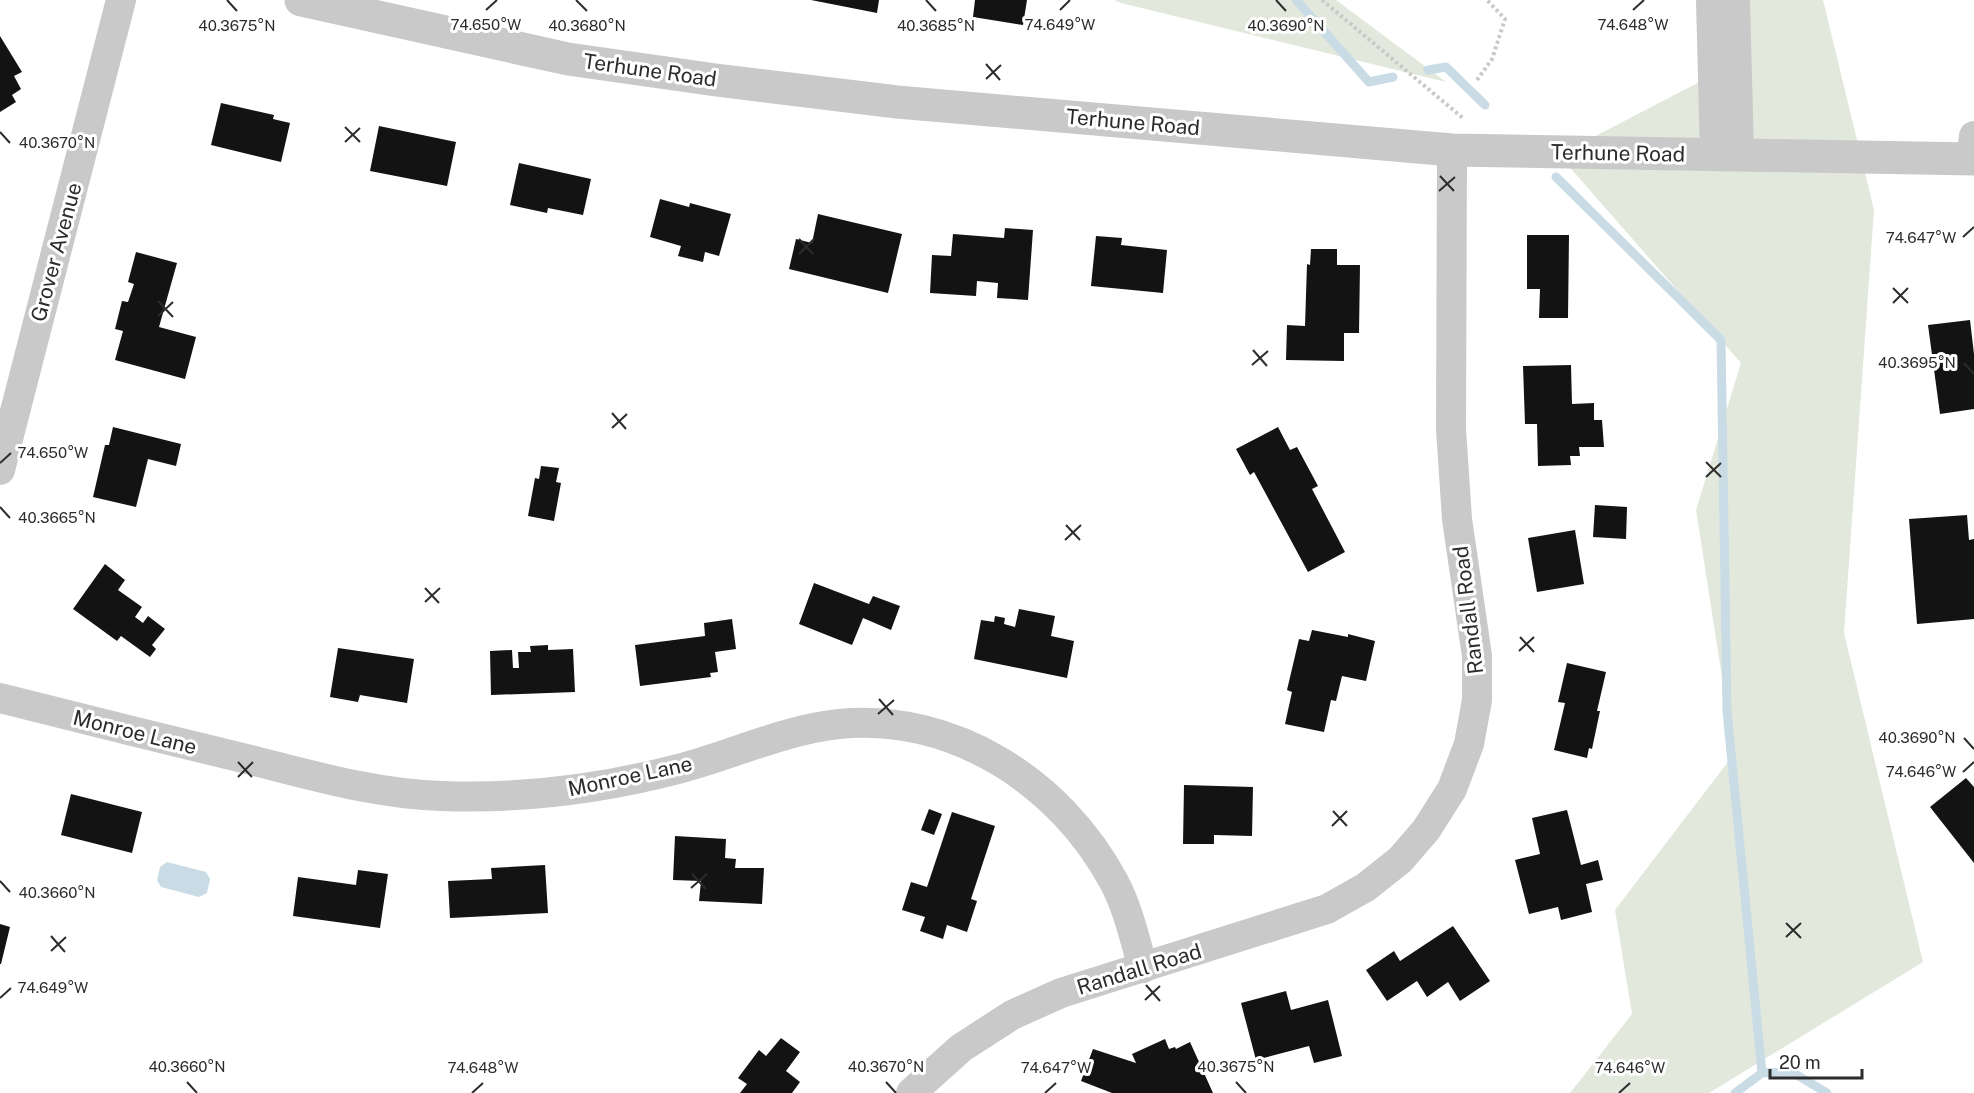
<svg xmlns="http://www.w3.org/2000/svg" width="1974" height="1093" viewBox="0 0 1974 1093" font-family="'Public Sans',sans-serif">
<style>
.green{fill:#e2e8db}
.water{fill:#c9dce6}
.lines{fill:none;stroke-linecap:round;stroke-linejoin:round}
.stream{stroke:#c9dce6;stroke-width:9}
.building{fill:#131313}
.path{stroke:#c9c9c9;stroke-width:4;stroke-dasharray:3 3;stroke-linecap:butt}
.minor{stroke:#c9c9c9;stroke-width:30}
.tertiary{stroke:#c9c9c9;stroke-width:33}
.ticks{fill:none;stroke:#2c2c2c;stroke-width:2}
.labels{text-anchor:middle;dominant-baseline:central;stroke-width:6;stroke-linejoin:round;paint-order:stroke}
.street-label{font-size:21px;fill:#2c2c2c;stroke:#fff}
.ticks-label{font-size:15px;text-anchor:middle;fill:#2c2c2c;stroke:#fff;stroke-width:6;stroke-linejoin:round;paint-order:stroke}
</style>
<rect width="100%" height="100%" fill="#fff"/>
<g class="green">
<polygon points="1114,0 1336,0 1446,82 1121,3"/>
<polygon points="1712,0 1823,0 1874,210 1844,633 1923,962 1709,1093 1570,1093 1632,1014 1615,910 1734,754 1696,510 1741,363 1559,155 1732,65"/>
</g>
<polygon class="water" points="167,862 206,872 210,879 207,893 199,897 161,887 157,880 160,867"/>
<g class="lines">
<g class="stream">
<polyline points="1296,0 1369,82 1393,77"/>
<polyline points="1428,70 1446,67 1485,105"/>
<polyline points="1556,177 1721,340 1727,711 1762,1073"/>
<polyline points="1735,1093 1762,1073 1792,1072 1827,1093"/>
</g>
</g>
<g class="building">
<polygon points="811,0 879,0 877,13"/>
<polygon points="975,0 1027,0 1023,25 973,17"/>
<polygon points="0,36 22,72 14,76 21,89 12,95 16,102 0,112"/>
<polygon points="221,103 274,115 273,119 290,123 281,162 211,145"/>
<polygon points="379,126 456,142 447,186 370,171"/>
<polygon points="519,163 591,179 583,215 548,208 547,213 510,205"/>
<polygon points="660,199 689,207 690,203 731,214 719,256 705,252 703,262 678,256 681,246 650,237"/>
<polygon points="818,214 902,234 888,293 789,269 796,239 812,243"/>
<polygon points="1005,228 1033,230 1028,300 997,298 998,283 977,281 976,296 930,293 932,255 951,256 953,234 1004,238"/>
<polygon points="1527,235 1569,235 1568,318 1539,318 1540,289 1527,289"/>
<polygon points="1096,236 1122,238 1121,245 1167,250 1163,293 1091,286"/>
<polygon points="1311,249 1337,249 1337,265 1360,265 1359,333 1344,333 1344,361 1286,360 1287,325 1305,326 1307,264 1310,265"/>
<polygon points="136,252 177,263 159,327 196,337 185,379 115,360 123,331 115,329 122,301 128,302 134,284 128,282"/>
<polygon points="1970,320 1974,354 1974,409 1940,414 1928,325"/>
<polygon points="1571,365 1572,404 1594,403 1594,420 1602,420 1604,447 1579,447 1580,456 1570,456 1571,465 1538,466 1537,424 1525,424 1523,366"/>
<polygon points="113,427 181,444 176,466 148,459 136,507 93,497 105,445 109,445"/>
<polygon points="1278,427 1290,450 1297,447 1318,486 1312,489 1345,552 1308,572 1254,472 1250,475 1236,449"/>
<polygon points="541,466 559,468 556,482 561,483 554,521 528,516 535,478 539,479"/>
<polygon points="1595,505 1627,507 1626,539 1593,537"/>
<polygon points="1967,515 1969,540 1974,539 1974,619 1917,624 1909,519"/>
<polygon points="1575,530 1584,584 1537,592 1528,538"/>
<polygon points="105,564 125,580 118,590 142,607 135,617 143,623 148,616 165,629 152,645 156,649 150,657 121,636 117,641 73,609"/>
<polygon points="814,583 869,604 873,596 900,606 891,630 863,618 852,645 799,624"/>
<polygon points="1019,609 1055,616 1051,636 1074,641 1067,678 974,659 981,620 994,622 995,616 1005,618 1004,624 1015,627"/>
<polygon points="732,619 736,649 715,652 718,672 710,673 711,677 640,686 635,645 705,636 704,623"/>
<polygon points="1312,630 1348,637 1348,634 1375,641 1366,681 1342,676 1336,701 1331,700 1324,732 1285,724 1292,692 1287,690 1299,639 1309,641"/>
<polygon points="548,645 548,650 573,649 575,692 491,695 490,651 512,650 513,668 519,668 518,652 531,652 530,646"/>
<polygon points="338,648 414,659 407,703 360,695 358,702 330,697"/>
<polygon points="1567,663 1606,672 1597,711 1600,711 1592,749 1589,748 1587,758 1554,750 1565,703 1558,702"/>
<polygon points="1966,778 1974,787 1974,863 1930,807"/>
<polygon points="1184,785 1253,787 1252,836 1214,835 1214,844 1183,844"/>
<polygon points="71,794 142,812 132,853 61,835"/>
<polygon points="929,809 942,814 934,835 921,830"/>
<polygon points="1567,810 1581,865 1598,860 1603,880 1586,884 1592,912 1561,920 1558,907 1529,914 1515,860 1540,854 1532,818"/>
<polygon points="952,812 995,826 971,899 977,901 967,932 947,925 943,939 920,931 925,917 902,910 911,882 927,887"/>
<polygon points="675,836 726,839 725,858 736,859 735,868 764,868 762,904 699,901 701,881 673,880"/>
<polygon points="545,865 548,913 450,918 448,881 492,879 491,868"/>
<polygon points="358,870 388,874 380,928 293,916 298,877 356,885"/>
<polygon points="0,924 10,927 1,964 0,964"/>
<polygon points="1453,926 1490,981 1460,1001 1448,982 1427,997 1417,981 1387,1001 1366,970 1394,951 1400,961"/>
<polygon points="1286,991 1291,1010 1328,1000 1342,1056 1314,1063 1309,1046 1256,1060 1241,1003"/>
<polygon points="781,1038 800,1052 786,1071 800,1082 792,1093 740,1093 747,1084 738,1078 759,1050 766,1056"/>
<polygon points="1165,1039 1169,1049 1175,1047 1176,1049 1190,1042 1213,1093 1112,1093 1081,1081 1093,1049 1136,1063 1132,1054"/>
</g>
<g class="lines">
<g class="path">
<polyline points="1322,0 1464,119"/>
<polyline points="1477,80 1492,59 1505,19 1487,0"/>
</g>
<g class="minor">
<polyline points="1711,0 1715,154"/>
<polyline points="1735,0 1739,155"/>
<polyline points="1971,159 1974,136"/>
<polyline points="0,470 121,0"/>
<path d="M0,698C84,719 167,740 251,760C314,776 376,794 441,796C521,799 601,789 678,769C732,755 783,730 839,724C955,713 1061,783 1114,882C1128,908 1135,940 1143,968"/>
<polyline points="911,1093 961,1048 1012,1015 1061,993 1327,909 1366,887 1400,860 1426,830 1452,789 1469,744 1477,700 1477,656 1457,519 1451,429 1452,150"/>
</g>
<polyline class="tertiary" points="301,0 568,59 716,80 897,102 1452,150 1974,159"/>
</g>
<path class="ticks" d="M227,0L237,11M576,0L587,11M926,0L936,11M1276,0L1286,11M486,10L497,0M1060,10L1070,0M1633,10L1644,0M986,64L1000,80M986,79L1001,65M345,127L360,142M0,132L10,143M345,142L360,128M1440,176L1454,191M1439,191L1455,177M1963,237L1974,227M799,239L813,254M799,254L814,239M1893,288L1908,303M158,301L173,317M1893,303L1908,288M158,316L173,302M1253,350L1267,366M1964,363L1974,374M1252,365L1268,351M612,413L626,429M612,428L627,414M1706,462L1721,477M0,463L11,453M1706,477L1721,463M0,507L10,518M1066,525L1080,540M1065,540L1081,525M425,588L439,603M425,602L440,588M1520,637L1534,652M1519,651L1534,637M879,699L893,715M878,714L894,700M1964,738L1974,749M238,762L252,777M1963,772L1974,762M238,777L253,762M1333,811L1347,826M1332,826L1347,811M692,874L706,889M0,881L10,892M691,888L707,874M1786,923L1801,938M51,936L65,952M1786,937L1801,923M51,951L66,937M1146,985L1160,1001M0,998L11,988M1145,1000L1160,986M187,1082L197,1093M886,1082L896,1093M1236,1082L1246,1093M472,1093L483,1083M1045,1093L1056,1083M1619,1093L1630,1083"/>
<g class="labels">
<g class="street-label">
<text transform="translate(650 70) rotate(8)">Terhune Road</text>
<text transform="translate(1133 122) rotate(5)">Terhune Road</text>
<text transform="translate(1618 153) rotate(1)">Terhune Road</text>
<text transform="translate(56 252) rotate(-75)">Grover Avenue</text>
<text transform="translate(1468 610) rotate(-97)">Randall Road</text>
<text transform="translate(135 732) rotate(14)">Monroe Lane</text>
<text transform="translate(630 776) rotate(-12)">Monroe Lane</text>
<text transform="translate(1139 969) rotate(-17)">Randall Road</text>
</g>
</g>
<g class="ticks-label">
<text x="1633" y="30">74.648°W</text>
<text x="486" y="30">74.650°W</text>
<text x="1060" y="30">74.649°W</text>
<text x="237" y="31">40.3675°N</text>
<text x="587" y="31">40.3680°N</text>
<text x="936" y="31">40.3685°N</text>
<text x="1286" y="31">40.3690°N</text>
<text x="57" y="148">40.3670°N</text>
<text x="1921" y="243">74.647°W</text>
<text x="1917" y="368">40.3695°N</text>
<text x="53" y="458">74.650°W</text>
<text x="57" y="523">40.3665°N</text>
<text x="1917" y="743">40.3690°N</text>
<text x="1921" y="777">74.646°W</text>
<text x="57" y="898">40.3660°N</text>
<text x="53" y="993">74.649°W</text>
<text x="187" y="1072">40.3660°N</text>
<text x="886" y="1072">40.3670°N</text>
<text x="1236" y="1072">40.3675°N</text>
<text x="483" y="1073">74.648°W</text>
<text x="1056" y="1073">74.647°W</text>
<text x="1630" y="1073">74.646°W</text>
</g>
<path d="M1770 1069v9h92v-9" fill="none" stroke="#2c2c2c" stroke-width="3"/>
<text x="1779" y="1069" font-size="18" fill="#2c2c2c" stroke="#ffffff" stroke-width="4.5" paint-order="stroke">20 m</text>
</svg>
